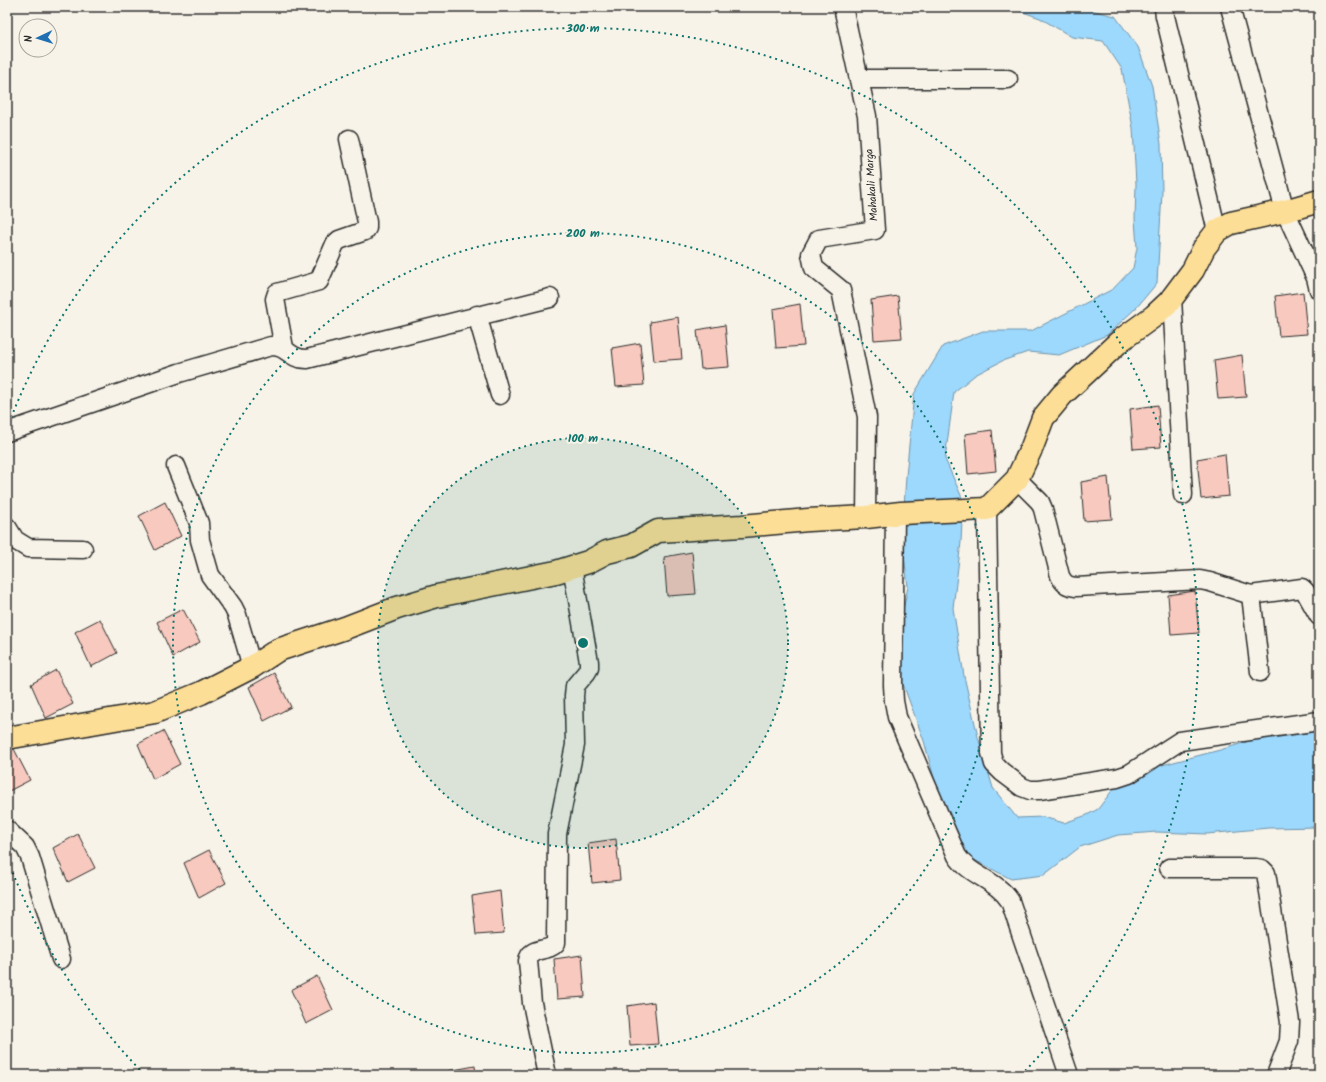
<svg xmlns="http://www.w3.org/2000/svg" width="1326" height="1082" viewBox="0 0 1326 1082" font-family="Kalam,sans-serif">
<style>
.water{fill:#9dd8fd;stroke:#6f93a9}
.building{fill:#f8c9be;stroke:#2b2b2b}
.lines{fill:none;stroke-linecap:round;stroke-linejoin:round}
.minor-casing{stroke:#2b2b2b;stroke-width:21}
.major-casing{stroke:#2b2b2b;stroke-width:25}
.minor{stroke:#f7f3e8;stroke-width:18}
.major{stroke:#fdde96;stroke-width:22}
.ring{fill:none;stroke:#0f766e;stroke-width:2;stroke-dasharray:2 4}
.labels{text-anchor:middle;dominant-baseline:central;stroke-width:4;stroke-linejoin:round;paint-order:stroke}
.street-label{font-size:11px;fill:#2b2b2b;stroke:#f7f3e8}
.centre{fill:#0f766e;stroke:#f7f3e8;stroke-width:2}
.ring-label{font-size:12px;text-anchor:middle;font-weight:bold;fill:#0f766e;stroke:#f7f3e8;stroke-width:4;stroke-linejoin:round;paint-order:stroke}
</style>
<rect width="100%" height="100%" fill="#f7f3e8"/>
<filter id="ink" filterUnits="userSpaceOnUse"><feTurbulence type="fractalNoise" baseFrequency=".025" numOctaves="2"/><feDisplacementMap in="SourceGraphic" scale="8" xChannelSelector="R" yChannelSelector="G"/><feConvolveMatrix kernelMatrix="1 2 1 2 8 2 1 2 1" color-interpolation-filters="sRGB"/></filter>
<g filter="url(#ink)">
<polygon class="water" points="1009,7 1079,7 1115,16 1138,47 1152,86 1161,144 1162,192 1157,283 1137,307 1107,335 1059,355 1028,352 1002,361 975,375 954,392 945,459 963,500 961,542 953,608 964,676 978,737 993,788 1017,818 1043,817 1064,823 1087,815 1098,809 1117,784 1143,770 1220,750 1266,736 1319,732 1319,827 1268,828 1207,834 1157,832 1118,835 1080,847 1044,875 1011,879 965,855 940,800 924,741 903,684 896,642 908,587 902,539 906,476 914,394 943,346 983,331 1031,331 1113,289 1133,268 1137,248 1135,219 1136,184 1133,128 1122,69 1103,41 1072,37 1040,18"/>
<g class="building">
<polygon points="1303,292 1307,334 1279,336 1275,296"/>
<polygon points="898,296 902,338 874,340 871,300"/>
<polygon points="800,304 804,346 776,348 773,309"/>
<polygon points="678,317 682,359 654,361 650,322"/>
<polygon points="725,325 729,367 701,369 697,330"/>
<polygon points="640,343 644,385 616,387 612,348"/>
<polygon points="1242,355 1246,397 1218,399 1214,360"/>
<polygon points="1158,405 1161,447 1133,449 1130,409"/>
<polygon points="992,430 996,471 968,474 965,434"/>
<polygon points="1225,454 1229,496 1201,499 1197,459"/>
<polygon points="1108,477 1112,519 1084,521 1081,482"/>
<polygon points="165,502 181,536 155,550 139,516"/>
<polygon points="692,552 696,594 667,596 664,557"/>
<polygon points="1195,591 1199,633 1171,635 1168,595"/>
<polygon points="183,609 200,642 173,657 157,622"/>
<polygon points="100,619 117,653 91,667 75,632"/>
<polygon points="56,670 73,704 46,718 31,684"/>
<polygon points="274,673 291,707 264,721 249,687"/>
<polygon points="163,731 180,764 153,779 138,744"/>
<polygon points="13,747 30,780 7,792 7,750"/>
<polygon points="78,834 95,868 68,882 53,848"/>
<polygon points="616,839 620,880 592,883 588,843"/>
<polygon points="209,850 226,883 199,898 184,863"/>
<polygon points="500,891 504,933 476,935 472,896"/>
<polygon points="582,955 585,997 557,999 554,959"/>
<polygon points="317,976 333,1010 306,1024 291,990"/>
<polygon points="654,1002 658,1044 630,1046 627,1006"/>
<polygon points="475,1066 476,1075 448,1075 448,1071"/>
</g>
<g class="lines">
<defs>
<g id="minor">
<polyline points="843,7 867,116 875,230 819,239 811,254 814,268 841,290 867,417 866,517"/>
<polyline points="1166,7 1164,9 1165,16 1217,231"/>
<polyline points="1230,7 1285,211 1316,278 1319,290"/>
<polyline points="859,79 1008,79"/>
<polyline points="1172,298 1183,495"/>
<polyline points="477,315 500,395"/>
<polyline points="284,348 275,299 277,293 319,281 335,244 339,240 365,231 367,228 367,222 349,139"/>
<path d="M7,432L179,373L271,346C289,346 288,359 307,359L550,298"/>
<polyline points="176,466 199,523 200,540 210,575 233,607 237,615 252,667"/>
<path d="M1017,479L1040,502L1043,509L1060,576C1064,584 1067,586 1076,587L1200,580L1210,582L1251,595L1302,588L1305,591L1319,616"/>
<polyline points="987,509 991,753 994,764 1002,772 1022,787 1030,790 1039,790 1117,778 1129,774 1180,741 1319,721"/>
<path d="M895,514L893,685L894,701L897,717L957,856C970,876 997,880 1010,901L1069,1075"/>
<polyline points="7,527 15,540 28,548 83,549"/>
<polyline points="1251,595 1260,672"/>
<polyline points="7,830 25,847 30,857 61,959"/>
<polyline points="1169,868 1256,868 1262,869 1266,873 1290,1022 1289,1041 1276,1075"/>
<path d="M547,1075L532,1003L528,961C530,946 548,953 556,943L557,834L575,745L574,696L575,686L586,673L589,668V662L572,567"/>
</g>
<polyline id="major" points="7,738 155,712 201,693 252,667 278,650 345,628 397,608 437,596 556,572 588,562 607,552 631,546 658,531 742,526 808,520 866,517 901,513 987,509 1017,479 1032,447 1043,418 1062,395 1121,340 1154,316 1169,302 1193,270 1204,248 1217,231 1231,223 1285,211 1319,201"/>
</defs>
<use href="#minor" class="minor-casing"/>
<use href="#major" class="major-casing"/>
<use href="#minor" class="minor"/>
<use href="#major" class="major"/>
</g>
</g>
<circle cx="583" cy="643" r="205" fill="#0f766e" fill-opacity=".12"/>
<g class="ring">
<circle cx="583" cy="643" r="205"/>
<circle cx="583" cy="643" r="410"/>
<path d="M144 1074A615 615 0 0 1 9 863M9 423A615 615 0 1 1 1022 1074"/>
</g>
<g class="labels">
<g class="street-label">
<text transform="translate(872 185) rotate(-94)">Mahakali Marga</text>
</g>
</g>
<circle cx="583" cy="643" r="6" class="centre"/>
<g class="ring-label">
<text x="583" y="32">300 m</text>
<text x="583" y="237">200 m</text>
<text x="583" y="442">100 m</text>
</g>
<rect width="1326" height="1082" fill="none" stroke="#f7f3e8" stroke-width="24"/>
<rect x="12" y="12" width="1302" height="1058" fill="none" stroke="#2b2b2b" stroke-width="1.5" filter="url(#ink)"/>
<g transform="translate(38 38) rotate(266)"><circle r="19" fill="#f7f3e8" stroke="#a5a39c"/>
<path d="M0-3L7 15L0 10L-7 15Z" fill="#1f6fb2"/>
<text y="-6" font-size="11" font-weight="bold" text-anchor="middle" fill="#2b2b2b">N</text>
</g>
</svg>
